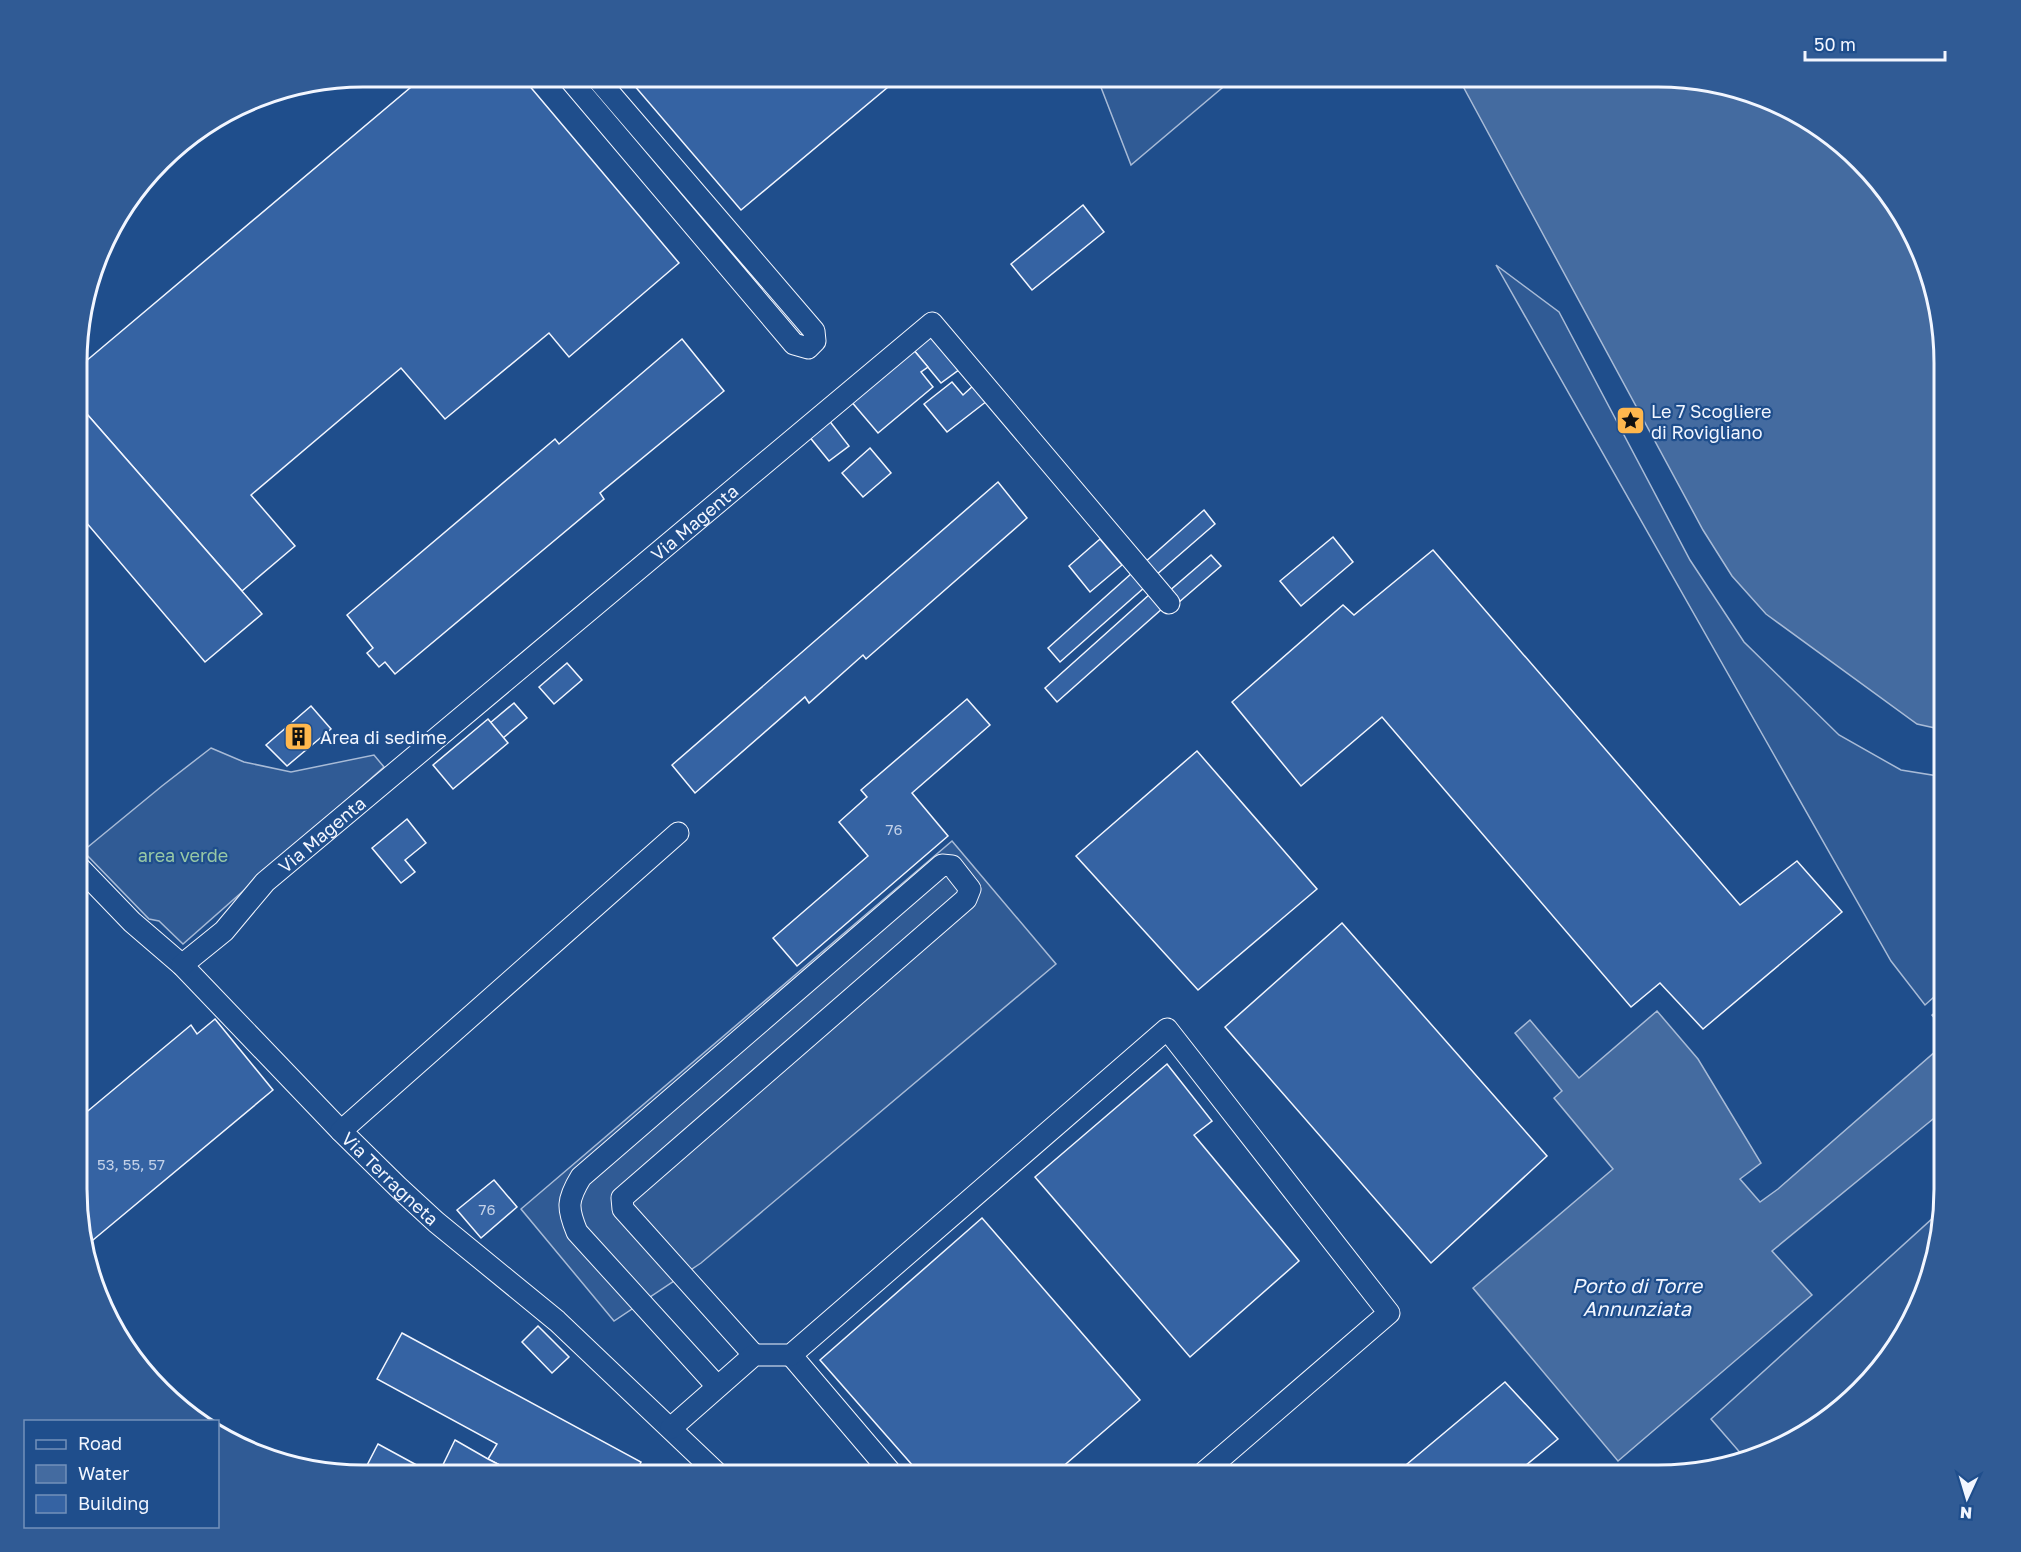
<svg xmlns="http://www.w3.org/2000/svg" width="2021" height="1552" viewBox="0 0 2021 1552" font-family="'Golos Text',sans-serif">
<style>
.built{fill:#305b95;stroke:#a8bbd7;stroke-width:1.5}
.water{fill:#446ba0;stroke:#a8bbd7;stroke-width:1.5}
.building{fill:#3563a3;stroke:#f2f6ff;stroke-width:1.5}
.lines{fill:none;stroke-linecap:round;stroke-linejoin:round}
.minor-casing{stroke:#f2f6ff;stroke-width:23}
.minor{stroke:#1f4e8c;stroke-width:21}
.labels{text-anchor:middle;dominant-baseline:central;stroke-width:4.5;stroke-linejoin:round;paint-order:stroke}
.number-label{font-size:15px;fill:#c3d1e8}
.poi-label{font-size:18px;fill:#f2f6ff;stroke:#1f4e8c;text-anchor:start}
.street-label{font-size:18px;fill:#f2f6ff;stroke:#1f4e8c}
.park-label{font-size:18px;fill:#97c8a6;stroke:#1f4e8c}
.water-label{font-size:20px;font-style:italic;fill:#f2f6ff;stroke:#1f4e8c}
.rim{fill:none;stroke:#f2f6ff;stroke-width:3}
</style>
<rect width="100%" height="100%" fill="#1f4e8c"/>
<g class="built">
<polygon points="1097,77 1235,77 1131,165"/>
<polygon points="1496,265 1559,312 1690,560 1744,642 1839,735 1901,770 1944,777 1944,988 1925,1005 1891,961"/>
<polygon points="211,748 244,762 291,772 374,755 384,767 183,944 159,921 149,919 83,851 162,786"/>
<polygon points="952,841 1056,964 701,1263 614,1321 521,1209"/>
<polygon points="1944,1208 1923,1299 1874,1378 1785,1446 1743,1456 1711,1419"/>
</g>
<g class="water">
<polygon points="1458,77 1677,77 1768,98 1847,147 1915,236 1944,362 1944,730 1917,724 1766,614 1732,576 1703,530"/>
<polygon points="1944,1005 1944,1030 1932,1015"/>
<polygon points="1657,1011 1698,1059 1761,1163 1740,1179 1760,1202 1778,1189 1944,1044 1944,1110 1772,1251 1812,1295 1618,1461 1473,1288 1613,1169 1554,1098 1562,1091 1515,1033 1530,1020 1579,1078"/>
</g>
<g class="building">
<polygon points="423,77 522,77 679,263 569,357 549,333 445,419 401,368 251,495 295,546 242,591 79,405 79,367"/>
<polygon points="627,77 900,77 741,210"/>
<polygon points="1083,205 1104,232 1032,290 1011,264"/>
<polygon points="930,332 960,369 941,383 912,348"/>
<polygon points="682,339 724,391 600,493 604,499 395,674 385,662 379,667 367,653 373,648 347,615 555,439 559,444"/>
<polygon points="912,348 928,367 921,372 933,387 878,433 850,400"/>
<polygon points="952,382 963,395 974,385 987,401 947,432 924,404"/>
<polygon points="79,405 262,614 205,662 79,514"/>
<polygon points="828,419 849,446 829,461 808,435"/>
<polygon points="870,448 891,473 863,497 842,473"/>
<polygon points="998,482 1027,518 866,659 863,655 809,703 805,697 695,793 672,765"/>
<polygon points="1204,510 1215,524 1155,576 1144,563"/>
<polygon points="1333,537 1353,562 1301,606 1280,581"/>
<polygon points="1100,539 1122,565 1090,592 1069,566"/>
<polygon points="1433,550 1740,905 1797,861 1842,912 1703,1029 1660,983 1631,1007 1382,717 1301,786 1232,702 1343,605 1354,615"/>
<polygon points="1211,555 1221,566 1178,603 1168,592"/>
<polygon points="1132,573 1145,587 1060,662 1048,648"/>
<polygon points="1150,594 1163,608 1057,702 1045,688"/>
<polygon points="567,663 582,680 554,704 539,687"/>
<polygon points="967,699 990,725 912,793 948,836 797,966 773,938 868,856 839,822 867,797 861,790"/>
<polygon points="514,703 527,718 503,738 490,723"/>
<polygon points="311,706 331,729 287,766 266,745"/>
<polygon points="488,719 508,743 453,789 433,765"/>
<polygon points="1197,751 1317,889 1198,990 1076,856"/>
<polygon points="407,819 426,843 405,860 415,872 401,883 372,848"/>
<polygon points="1342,923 1547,1156 1431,1263 1225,1027"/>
<polygon points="215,1019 273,1090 87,1245 77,1208 77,1120 191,1025 197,1034"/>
<polygon points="1167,1064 1212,1121 1194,1135 1299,1261 1190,1357 1035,1177"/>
<polygon points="494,1180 517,1207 481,1238 457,1210"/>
<polygon points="982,1218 1140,1400 1053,1475 921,1475 820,1360"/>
<polygon points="538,1326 569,1357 552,1373 522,1342"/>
<polygon points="402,1333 641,1462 635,1475 519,1475 488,1459 497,1444 377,1379"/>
<polygon points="1505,1382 1558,1439 1514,1475 1394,1475"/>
<polygon points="455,1440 488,1459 519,1475 438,1475"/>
<polygon points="378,1444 435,1475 362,1475"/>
</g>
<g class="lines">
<defs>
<g id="minor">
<polyline points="568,77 794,344 808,348 815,341 814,331 596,77"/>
<path id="s1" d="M78,866L132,922L182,965L341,1131L398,1187L436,1222L557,1321L719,1475"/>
<path id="s2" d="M182,965L224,931L265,882L932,323L1169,603"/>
<polyline points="341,1131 678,833"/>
<polyline points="791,1355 893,1475"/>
<path d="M717,1386L577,1232C567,1208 567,1200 581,1177L942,865L952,866L970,889L966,899L622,1198L623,1209L754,1355"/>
<polyline points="671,1428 754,1355 791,1355 1167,1029 1389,1313 1201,1475"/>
</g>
</defs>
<use href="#minor" class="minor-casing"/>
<use href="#minor" class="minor"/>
</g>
<defs>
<symbol id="sight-square" viewBox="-11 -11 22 22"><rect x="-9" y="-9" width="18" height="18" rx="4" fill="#ffb74d" stroke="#1f4e8c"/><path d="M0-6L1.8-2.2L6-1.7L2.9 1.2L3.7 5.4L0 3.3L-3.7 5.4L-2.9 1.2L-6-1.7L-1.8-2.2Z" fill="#111"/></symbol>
<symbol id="building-square" viewBox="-11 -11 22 22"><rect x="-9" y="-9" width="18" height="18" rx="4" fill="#ffb74d" stroke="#1f4e8c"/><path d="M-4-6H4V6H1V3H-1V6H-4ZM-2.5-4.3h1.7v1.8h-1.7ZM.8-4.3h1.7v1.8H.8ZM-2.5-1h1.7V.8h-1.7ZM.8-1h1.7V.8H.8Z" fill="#111"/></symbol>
</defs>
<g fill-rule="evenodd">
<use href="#sight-square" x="1614" y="404" width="33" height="33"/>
<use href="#building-square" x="282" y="720" width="33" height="33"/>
</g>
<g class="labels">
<g class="number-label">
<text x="894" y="829">76</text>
<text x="131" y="1164">53, 55, 57</text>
<text x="487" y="1209">76</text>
</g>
<g class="poi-label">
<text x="1651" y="411">Le 7 Scogliere<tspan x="1651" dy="21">di Rovigliano</tspan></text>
<text x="320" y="737">Area di sedime</text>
</g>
<g class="street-label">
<text stroke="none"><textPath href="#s2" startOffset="678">Via Magenta</textPath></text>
<text stroke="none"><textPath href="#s2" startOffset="192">Via Magenta</textPath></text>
<text stroke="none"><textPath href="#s1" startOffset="442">Via Terragneta</textPath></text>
</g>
<g class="park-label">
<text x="183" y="855">area verde</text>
</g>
<g class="water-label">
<text x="1637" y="1285">Porto di Torre<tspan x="1637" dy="23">Annunziata</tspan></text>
</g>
</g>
<path d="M0 0H2021V1552H0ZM363 87H1658A276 276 0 0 1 1934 363V1189A276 276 0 0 1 1658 1465H363A276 276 0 0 1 87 1189V363A276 276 0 0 1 363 87Z" fill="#305b95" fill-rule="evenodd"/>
<path class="rim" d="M363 87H1658A276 276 0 0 1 1934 363V1189A276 276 0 0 1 1658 1465H363A276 276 0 0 1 87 1189V363A276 276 0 0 1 363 87Z"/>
<rect x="24" y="1420" width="195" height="108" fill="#1f4e8c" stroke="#7391ba" stroke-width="1.5"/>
<rect x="36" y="1440" width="30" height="9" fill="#1f4e8c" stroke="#7391ba" stroke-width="1.5"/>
<text x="78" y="1450" font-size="18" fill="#f2f6ff">Road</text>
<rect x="36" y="1465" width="30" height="18" fill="#446ba0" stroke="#7391ba" stroke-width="1.5"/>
<text x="78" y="1480" font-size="18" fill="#f2f6ff">Water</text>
<rect x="36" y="1495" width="30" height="18" fill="#3563a3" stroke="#7391ba" stroke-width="1.5"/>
<text x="78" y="1510" font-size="18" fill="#f2f6ff">Building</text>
<g transform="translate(1967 1498) rotate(184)" stroke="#1f4e8c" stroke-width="4.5" paint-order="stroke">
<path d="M0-4.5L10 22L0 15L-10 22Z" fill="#f2f6ff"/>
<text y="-9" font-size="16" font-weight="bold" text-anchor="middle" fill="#f2f6ff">N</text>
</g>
<path d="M1805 51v9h140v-9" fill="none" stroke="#f2f6ff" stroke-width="3"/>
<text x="1814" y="51" font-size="18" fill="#f2f6ff" stroke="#1f4e8c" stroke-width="4.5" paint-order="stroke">50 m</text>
</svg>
